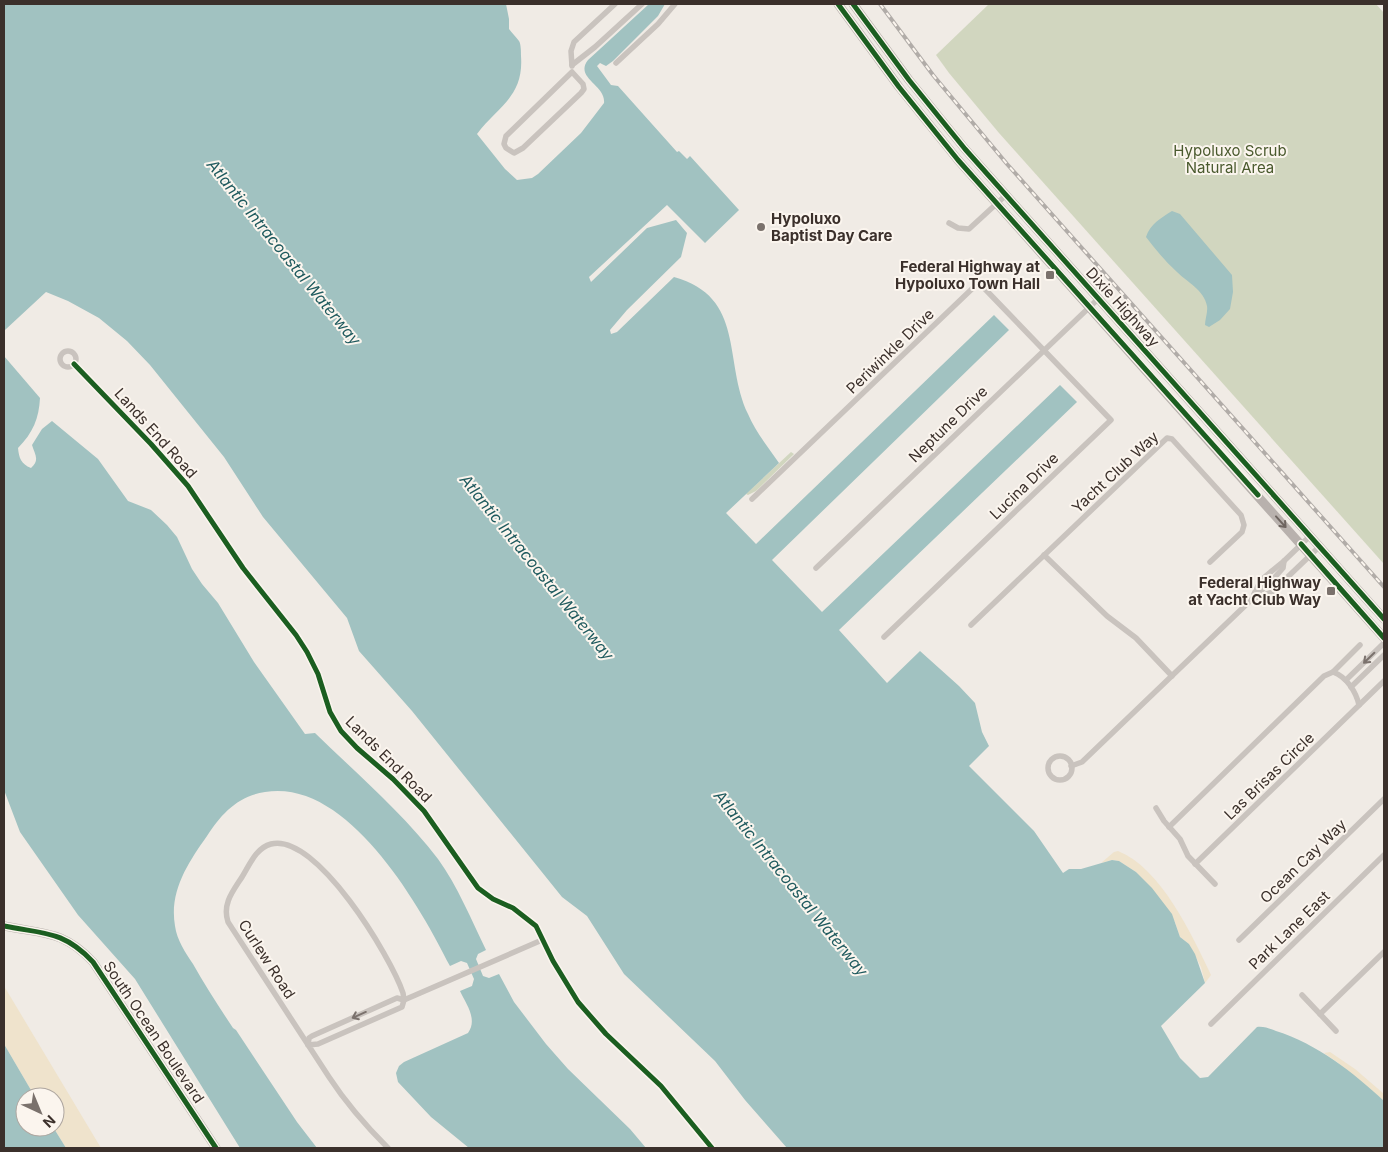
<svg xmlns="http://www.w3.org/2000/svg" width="1388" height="1152" viewBox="0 0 1388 1152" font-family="Inter,sans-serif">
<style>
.green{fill:#d1d6bf}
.sand{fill:#efe3cc}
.water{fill:#a1c2c1}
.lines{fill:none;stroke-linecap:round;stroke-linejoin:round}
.street{stroke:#c9c3be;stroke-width:5.5}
.secondary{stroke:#bab3ae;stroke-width:9}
.primary{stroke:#b8b1ad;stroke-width:9}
.rail-casing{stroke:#b1aca8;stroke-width:4}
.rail{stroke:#fbf5ee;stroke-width:2;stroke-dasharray:5.5;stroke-linecap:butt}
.cycleway-casing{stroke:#fbf5ee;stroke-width:8}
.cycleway{stroke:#1b5e20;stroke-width:5}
.oneway{stroke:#6d645f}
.oneway2{stroke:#7b726d}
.poi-dot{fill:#7a716c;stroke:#fbf5ee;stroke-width:2}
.labels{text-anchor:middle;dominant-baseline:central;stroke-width:4;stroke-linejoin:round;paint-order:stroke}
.park-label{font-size:15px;fill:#4a5a2e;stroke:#fbf5ee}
.poi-label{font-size:15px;font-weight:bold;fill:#3b302b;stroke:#fbf5ee;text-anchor:end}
.street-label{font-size:15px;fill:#3b302b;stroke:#fbf5ee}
.water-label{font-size:16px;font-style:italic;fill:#1f5a5e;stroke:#fbf5ee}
</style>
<rect width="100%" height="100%" fill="#f0ebe5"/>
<g class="green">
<polygon points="989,4 1376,4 1384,13 1384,564 999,133 949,73 936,55"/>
<polygon points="791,452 794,454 756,491 748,495 746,494"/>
</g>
<g class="sand">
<path d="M1118,851C1161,868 1192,935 1211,975L1205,983L1201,967L1189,944L1180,937L1175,922L1136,872L1119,861L1112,860L1101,863L1114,852Z"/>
<polygon points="4,986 101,1148 66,1148 53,1127 55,1127 55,1097 35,1097 4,1044"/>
<polygon points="1330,1052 1355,1069 1384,1094 1384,1101 1337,1062 1324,1053"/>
</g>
<g class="water">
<path d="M4,4H506L509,19V29C512,33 516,37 519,41C521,44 521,52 521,56C524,97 498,106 477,134L505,169L517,180L532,178L538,174L581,133L604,103C606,85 574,78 588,60L649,4H665L658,16L613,61L606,66L600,63L597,66L611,85L618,86L677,152L679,151L687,159L690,156L739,210L705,243L667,205L589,277L591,282L647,228L676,220L687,233L681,257L627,310L610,330L611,334L617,332L674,277C746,297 723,361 748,414C755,431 768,447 779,463L726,513L756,544L994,315L1009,330L772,560L822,612L1060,385L1077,402L839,630L887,683L920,651L959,686L975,703L982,732L989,746L969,766L1034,831L1063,873L1069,869H1081L1112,860L1119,861L1136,872L1152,888L1172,914L1180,937L1189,944L1195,954L1205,983L1161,1026L1180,1058L1200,1078L1208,1077L1257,1027C1264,1026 1270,1029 1276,1031C1317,1044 1353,1072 1384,1101V1148H787L745,1100L715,1061L624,974L587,916L562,897L412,711L359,651L347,618L263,517L224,457L150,365L127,341L99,318L68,301L46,292L5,330L4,345Z"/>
<path d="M1172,211L1180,214L1232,275L1233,292L1230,309L1220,320L1209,327L1205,325C1205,319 1208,312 1207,306C1204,290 1187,282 1177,272C1165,261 1155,249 1146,237C1150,224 1161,218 1172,211Z"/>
<path d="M4,356L40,398C39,418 33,433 18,448C19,458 21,464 31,468C40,460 35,455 32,445L42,429L52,421L98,459L128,501L151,510L167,525L177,537L192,569L202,584L218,603L254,662L305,734L315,733C356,773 403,813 438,859C457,885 472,921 486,950L478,954L476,959L483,976L489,978L499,974L514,1002L546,1044L568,1069L630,1129L646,1148H469L431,1117L398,1082L396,1073L399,1066L404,1062L468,1033C478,1019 466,1004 460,991L472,986L474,979L467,963L461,961L450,966C419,904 347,778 265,792C238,796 221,814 207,836C188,863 169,891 175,926C177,940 185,952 193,964C205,985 219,1007 233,1028L236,1030L297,1122L317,1148H240L135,979L78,915L20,832L4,790Z"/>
<polygon points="4,1044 35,1097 25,1097 25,1127 53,1127 66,1148 4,1148"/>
</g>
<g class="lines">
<g class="street">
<polyline points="616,63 658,24 675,4"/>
<polyline points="572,65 595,47 642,4"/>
<polyline points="572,66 571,51 574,42 615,4"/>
<polygon points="572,72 583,84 584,89 581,93 523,148 514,153 506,148 504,144 506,136"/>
<polyline points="949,223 958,228 969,229 1006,195"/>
<circle cx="68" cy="359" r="8"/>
<polyline points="74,364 151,444 188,486 243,568 296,635 307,652 318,674 330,712 341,731 357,748 393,779 424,811 478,888 493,899 513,908 536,926 553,961 578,1002 606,1034 661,1086 712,1148"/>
<polyline points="752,499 975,286 979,286 984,288 1111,420 884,637"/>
<polyline points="1044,555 1107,616 1136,638 1172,676"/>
<polyline points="816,568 1098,299"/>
<polyline points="1254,594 1261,580 1284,561 1310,536"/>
<polyline points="1252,599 1272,592 1320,546"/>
<polyline points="971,625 1167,438 1172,439 1241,515 1244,525 1242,532 1210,562"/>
<path d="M1333,672C1347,677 1356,692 1359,705"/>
<polyline points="1346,680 1384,643"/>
<polyline points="1351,687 1384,655"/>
<circle cx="1060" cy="768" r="12"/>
<polyline points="1071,766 1082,762 1275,577 1283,568 1284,561"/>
<polyline points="1156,808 1164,821 1180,839 1188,856 1215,884"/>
<polyline points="1169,827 1324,676 1333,672 1360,645"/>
<polyline points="1195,864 1384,681"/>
<polyline points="1239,940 1384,799"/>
<polyline points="1302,995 1336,1031"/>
<polyline points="1320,1014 1384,952"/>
<polyline points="1211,1024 1384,855"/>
<path d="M308,1045L318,1044L402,1007L404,1000L403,993C391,957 316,832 271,844C256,848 250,864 242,877C233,891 222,904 228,922L329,1077C346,1103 366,1126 388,1148"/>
<polyline points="308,1045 309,1038 312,1036 397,998 404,1000 542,940"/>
</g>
<path class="secondary" d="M4,926C43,934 63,930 93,962L216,1148"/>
<g class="primary">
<polyline points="838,4 899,87 958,160 1384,638"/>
<polyline points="853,4 909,80 965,149 1384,619"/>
</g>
<defs>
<polyline id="rail" points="880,4 933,75 1007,164 1384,587"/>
</defs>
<use href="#rail" class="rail-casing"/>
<use href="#rail" class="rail"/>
<defs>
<g id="cycleway">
<polyline points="838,4 899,87 958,160 1258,495"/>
<polyline points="853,4 909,80 965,149 1384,619"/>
<polyline points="74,364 151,444 188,486 243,568 296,635 307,652 318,674 330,712 341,731 357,748 393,779 424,811 478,888 493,899 513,908 536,926 553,961 578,1002 606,1034 661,1086 712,1148"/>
<polyline points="1301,544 1384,638"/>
<path d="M4,926C43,934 63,930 93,962L216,1148"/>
</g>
</defs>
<use href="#cycleway" class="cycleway-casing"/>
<use href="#cycleway" class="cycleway"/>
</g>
<defs><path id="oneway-shaft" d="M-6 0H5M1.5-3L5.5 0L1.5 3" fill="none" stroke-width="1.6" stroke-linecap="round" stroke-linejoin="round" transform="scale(1.25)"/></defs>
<use class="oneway" href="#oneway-shaft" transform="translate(1281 522) rotate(48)"/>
<g class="oneway2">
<use href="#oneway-shaft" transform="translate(1369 658) rotate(136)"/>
<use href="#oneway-shaft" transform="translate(359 1015) rotate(156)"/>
</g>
<g class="poi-dot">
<circle cx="761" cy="227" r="5"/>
<rect x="1045" y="270" width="10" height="10" rx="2.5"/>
<rect x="1326" y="586" width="10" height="10" rx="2.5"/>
</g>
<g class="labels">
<g class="park-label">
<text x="1230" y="150">Hypoluxo Scrub<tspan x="1230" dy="17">Natural Area</tspan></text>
</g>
<g class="poi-label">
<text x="771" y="218" text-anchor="start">Hypoluxo<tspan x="771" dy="17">Baptist Day Care</tspan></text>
<text x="1040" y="266">Federal Highway at<tspan x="1040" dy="17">Hypoluxo Town Hall</tspan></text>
<text x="1321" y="582">Federal Highway<tspan x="1321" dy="17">at Yacht Club Way</tspan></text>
</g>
<g class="street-label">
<text transform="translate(1123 307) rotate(48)">Dixie Highway</text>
<text transform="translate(890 351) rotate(-44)">Periwinkle Drive</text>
<text transform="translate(948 424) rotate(-44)">Neptune Drive</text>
<text transform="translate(156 433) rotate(48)">Lands End Road</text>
<text transform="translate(1115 472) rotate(-43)">Yacht Club Way</text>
<text transform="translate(1024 486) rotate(-44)">Lucina Drive</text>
<text transform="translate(389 759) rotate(45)">Lands End Road</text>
<text transform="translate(1269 776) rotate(-44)">Las Brisas Circle</text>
<text transform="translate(1303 861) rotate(-44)">Ocean Cay Way</text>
<text transform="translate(1289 930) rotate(-44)">Park Lane East</text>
<text transform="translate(267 959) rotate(57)">Curlew Road</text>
<text transform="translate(154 1032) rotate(56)">South Ocean Boulevard</text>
</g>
<g class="water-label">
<text transform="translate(284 252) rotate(51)">Atlantic Intracoastal Waterway</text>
<text transform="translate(537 567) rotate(51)">Atlantic Intracoastal Waterway</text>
<text transform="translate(791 883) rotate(51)">Atlantic Intracoastal Waterway</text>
</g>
</g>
<rect width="1388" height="1152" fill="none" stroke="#3b302b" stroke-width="10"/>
<g transform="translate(40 1112) rotate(136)"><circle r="24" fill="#fbf5ee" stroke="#aea6a0"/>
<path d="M0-4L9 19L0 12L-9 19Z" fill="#7a716c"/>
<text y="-8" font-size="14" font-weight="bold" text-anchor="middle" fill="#3b302b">N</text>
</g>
</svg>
